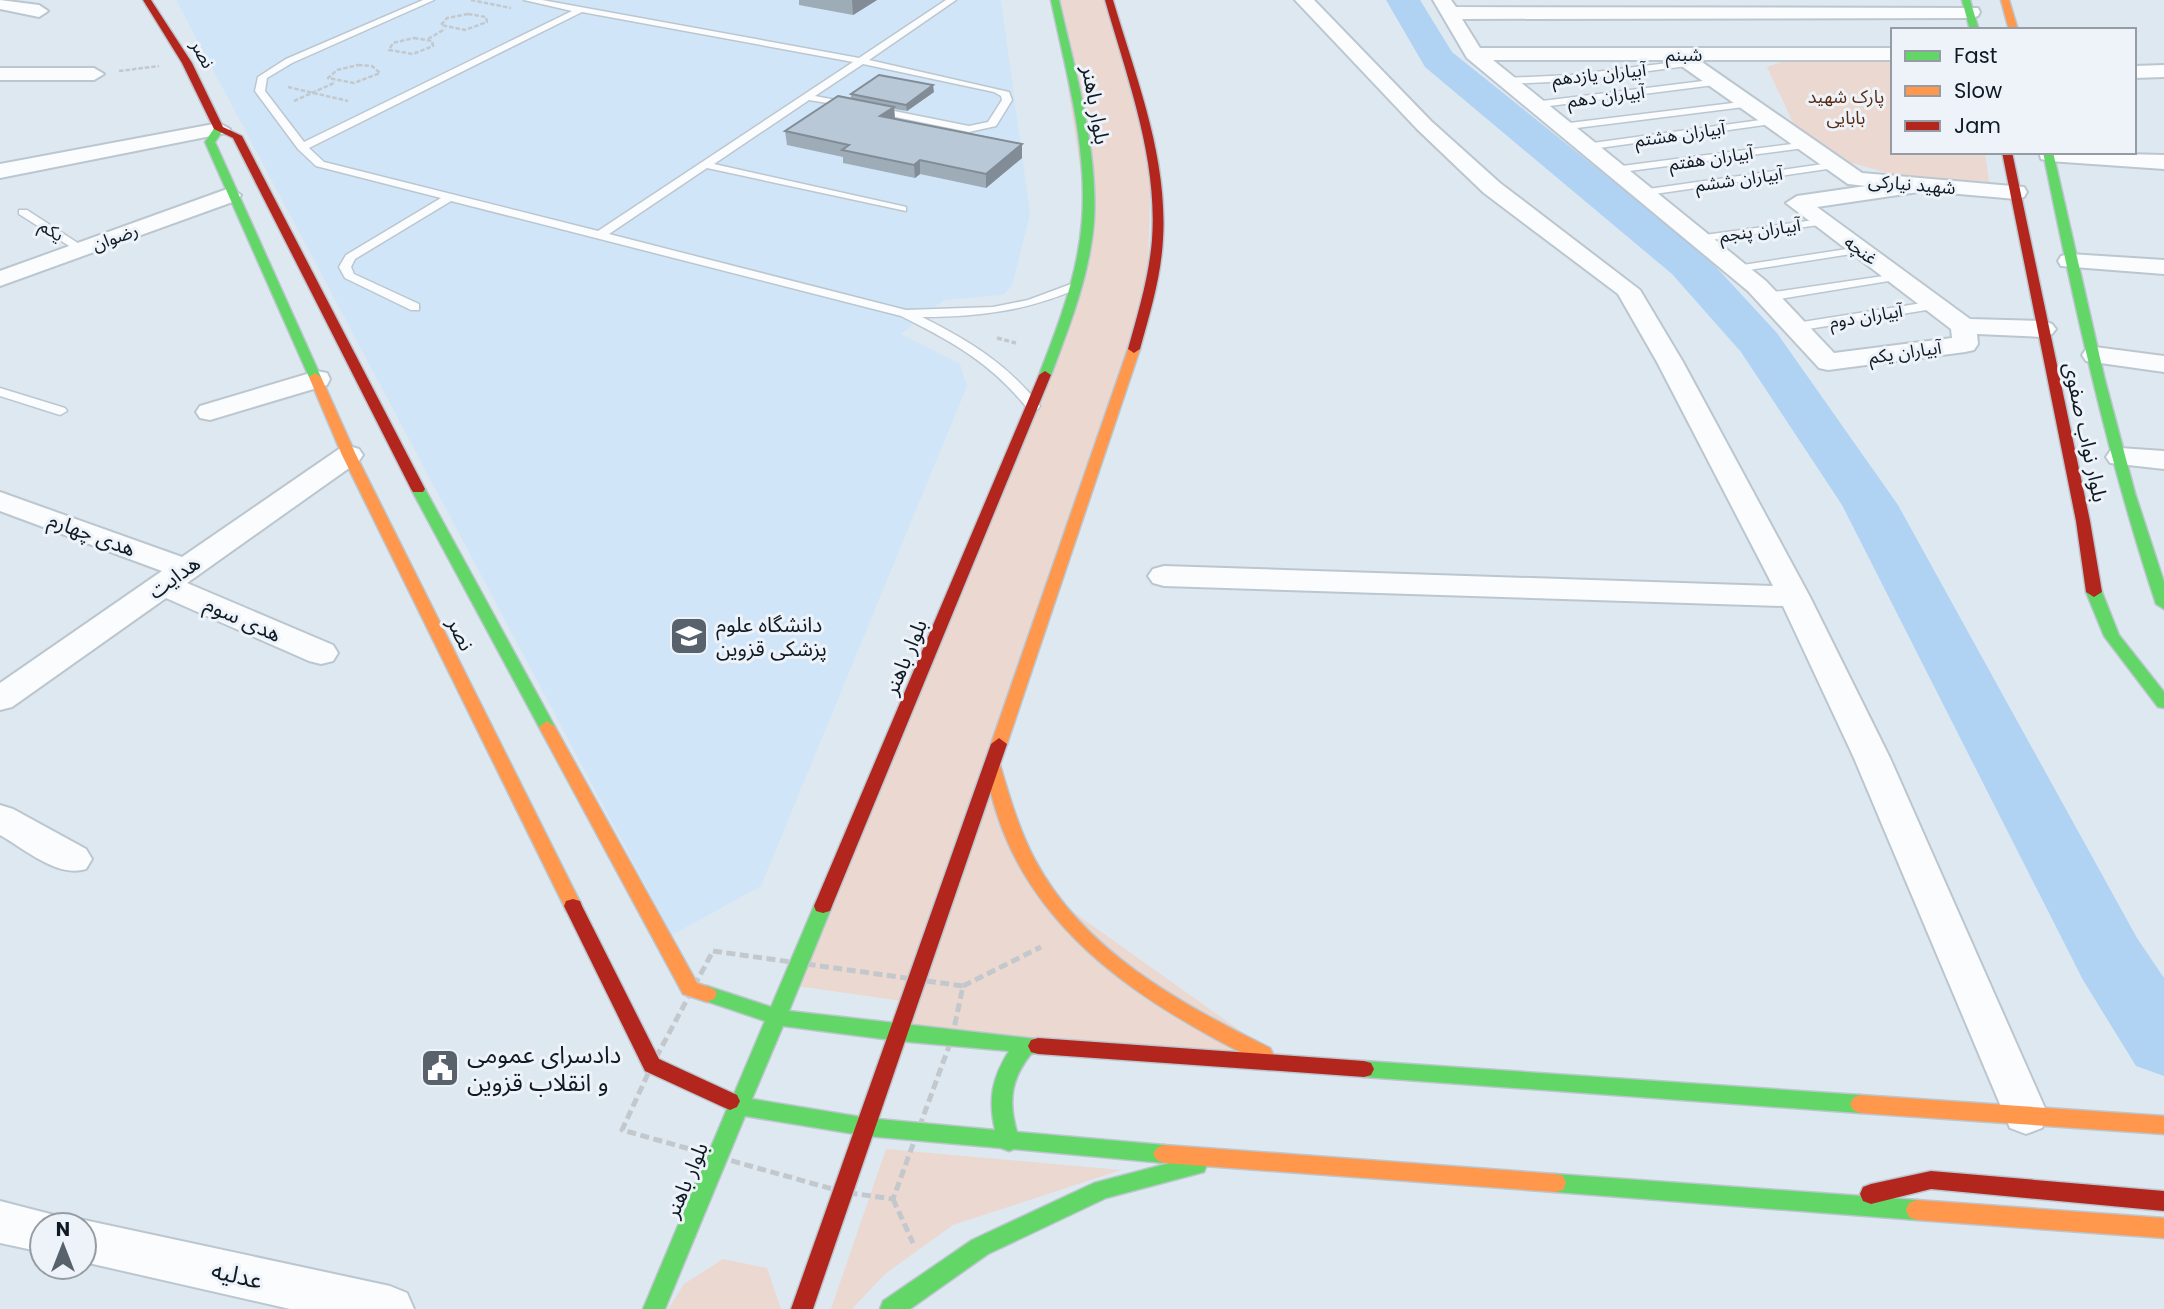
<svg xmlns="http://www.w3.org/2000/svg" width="2164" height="1309" viewBox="0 0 2164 1309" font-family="Poppins,'Noto Sans Arabic',sans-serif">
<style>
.built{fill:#d1e5f8}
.green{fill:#ebd8d0}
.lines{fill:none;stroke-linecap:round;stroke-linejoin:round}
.river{fill:#b0d3f4;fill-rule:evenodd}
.lane-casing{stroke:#bbc6cf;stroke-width:3}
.street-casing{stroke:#bbc6cf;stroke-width:4}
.fast-casing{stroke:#bbc6cf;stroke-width:3}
.slow-casing{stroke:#bbc6cf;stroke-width:3}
.jam-casing{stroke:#bbc6cf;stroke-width:3}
.path-far2{stroke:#c3c8cc;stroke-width:2.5;stroke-dasharray:4.5 2;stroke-linecap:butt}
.path-far1{stroke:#c3c8cc;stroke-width:3.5;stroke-dasharray:5 2.5;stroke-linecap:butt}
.path{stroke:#c3c8cc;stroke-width:5;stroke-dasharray:9 4.5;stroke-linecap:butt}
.lane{fill:#fafcfd;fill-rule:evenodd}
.street{fill:#fafcfd;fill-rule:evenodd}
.fast{fill:#63d668;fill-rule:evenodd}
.slow{fill:#ff974d;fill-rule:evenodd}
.jam{fill:#b3261e;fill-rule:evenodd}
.wall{fill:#9eacb8}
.shaded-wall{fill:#818c96}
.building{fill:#b8c8d6;stroke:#818c96;stroke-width:2}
.labels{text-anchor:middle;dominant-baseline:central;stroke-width:6;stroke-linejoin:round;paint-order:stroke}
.far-street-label{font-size:18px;fill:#0f1a24;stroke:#eef3f9}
.far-park-label{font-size:18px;fill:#5b2c14;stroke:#eef3f9}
.street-label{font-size:21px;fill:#0f1a24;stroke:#eef3f9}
.poi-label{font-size:21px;fill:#0f1a24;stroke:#eef3f9;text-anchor:start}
.near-poi-label{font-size:24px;fill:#0f1a24;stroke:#eef3f9;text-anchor:start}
.near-street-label{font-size:24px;fill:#0f1a24;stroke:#eef3f9}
</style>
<rect width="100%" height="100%" fill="#dee8f1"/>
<polygon class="built" points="176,0 1001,0 1030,214 1012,286 1003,295 944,300 901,334 960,364 967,386 761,886 672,935"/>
<g class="green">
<polygon points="1055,0 1109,0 1151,166 1147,302 992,765 1045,892 1290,1066 899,1033 909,1002 790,985 1033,406 1088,222"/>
<polygon points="1784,61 1893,61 1893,152 1985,152 1989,182 1895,175 1845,161 1797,131 1767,67"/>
<polygon points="886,1149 1121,1170 953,1225 885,1274 852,1309 831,1309"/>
<polygon points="723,1259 767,1268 781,1309 668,1309 684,1284"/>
</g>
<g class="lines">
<polygon class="river" points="1386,0 1420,0 1452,52 1704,254 1777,333 1898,505 2137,938 2164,978 2164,1076 2136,1066 2083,980 1842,505 1741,352 1672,274 1425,67"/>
<defs>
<g id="lane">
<path d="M423,0H434L292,63L267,78L265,91L304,142L572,11L524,0H542L859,58L946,0H956L869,60L1009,92L1012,100L996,126L969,132L871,112V108L874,107L969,126L988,122L1002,100L1001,96L994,92L863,64L815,96L852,103V107L809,100L714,164L902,206L906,207V211L707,168L609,234L906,310L993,307L1028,300L1071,284H1079V288C1027,311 978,317 922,317C968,340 1008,364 1040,406L1038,409H1028C991,363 953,342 901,316L451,201L355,259L351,267L354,274L419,304V310H411L345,278L339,267L346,255L441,198L316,166L298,149L255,91L258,77L286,59ZM582,12L853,62L598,231L324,162L309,148Z"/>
<polygon points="1692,60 1695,61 1695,65 1571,81 1505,84 1500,81 1505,78 1571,75"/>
<polygon points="1719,79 1722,80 1722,84 1534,108 1529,105 1534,102"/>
<polygon points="1749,101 1754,104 1752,106 1561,130 1556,127 1561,124"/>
<polygon points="1775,118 1779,119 1779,123 1585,150 1580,147 1585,144"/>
<polygon points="1808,142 1813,145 1812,147 1614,173 1609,170 1614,167"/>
<polygon points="1837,162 1841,163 1841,167 1641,196 1636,193 1641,190"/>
<polygon points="19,210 27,210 87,249 77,251 19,214"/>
<polygon points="1822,219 1826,220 1826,224 1697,242 1691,239 1697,236"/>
<polygon points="1860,247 1864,248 1864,252 1736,272 1730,269 1736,266"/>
<polygon points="1897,274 1901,275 1901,279 1767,301 1761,297 1767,293"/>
<polygon points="1935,301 1939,302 1939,308 1796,331 1790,327 1796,323"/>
<polygon points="0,388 65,408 67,411 60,415 0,396"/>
</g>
<g id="street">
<polygon points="0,0 39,5 48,11 39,17 0,9"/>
<polygon points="1295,0 1314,0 1431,121 1500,183 1640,290 1683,362 1810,597 1890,758 2048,1115 2042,1128 2026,1134 2010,1128 1854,758 1783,606 1164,586 1153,583 1148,576 1153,569 1164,566 1773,586 1657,362 1618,294 1484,193 1417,129"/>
<path d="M1433,0H1451L1456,7L1978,8L1980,12L1978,16L1971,18L1462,19L1480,48H1893V60H1699L1862,173L2024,187L2027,192L2024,197L2016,199L1925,191L1817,207L1970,319L2043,321L2052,324L2056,329L2052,334L2043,337L1977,334L1978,344L1974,350L1965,352L1828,370L1819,368L1748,291L1467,58ZM1493,60H1673L1848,184L1866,186L1797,196L1786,203L1951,329L1952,338L1834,353L1766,281Z"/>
<polygon points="2164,65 2164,77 2134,78 2134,66"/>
<polygon points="0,68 94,68 104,74 94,80 0,80"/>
<polygon points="219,123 230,129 226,133 0,178 0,164"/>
<polygon points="2039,152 2164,155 2164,169 2049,161 2041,159"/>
<polygon points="230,188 241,195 238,200 0,286 0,271"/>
<polygon points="2070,254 2164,260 2164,274 2061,266 2058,261 2061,256"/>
<polygon points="2095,347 2164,356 2164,372 2086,361 2082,355 2086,349"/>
<polygon points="317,371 327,373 330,379 327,385 210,420 200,418 196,412 200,406"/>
<polygon points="349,446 359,449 363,455 359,461 187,583 333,645 338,653 333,661 321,664 309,661 166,598 12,707 0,710 0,683 162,571 0,511 0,492 182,557 339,449"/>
<polygon points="2120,448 2164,451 2164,469 2110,463 2106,457 2110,451"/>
<path d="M0,805L13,809L86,849L92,859L86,869C57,878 25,849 0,835Z"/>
<polygon points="0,1201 58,1216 63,1225 42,1225 42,1252 0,1243"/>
<polygon points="84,1220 390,1286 407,1293 414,1309 290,1309 84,1262 84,1225 70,1225"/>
</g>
<g id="fast">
<path d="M1051,0H1059C1075,72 1098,146 1094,221C1090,274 1070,325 1051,375L1045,379L1039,375C1058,326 1078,275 1082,221C1088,147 1066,72 1051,0Z"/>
<polygon points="1962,0 1970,0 1979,30 1970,30"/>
<polygon points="219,126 224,129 215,142 321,377 319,380 315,381 309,377 205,142 215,127"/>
<path d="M2043,152H2053L2105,380L2135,493L2164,582V609L2156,604C2107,456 2074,305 2043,152Z"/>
<polygon points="418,485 425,489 555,727 553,731 547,733 539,727 411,489"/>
<polygon points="2094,587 2102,592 2119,635 2164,692 2164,708 2158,707 2104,636 2086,592"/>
<path d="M823,899L830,901L832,906L789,1011L1045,1040L1048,1046L1045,1052L1031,1054C1011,1079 1008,1101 1017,1132L1164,1145L1171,1148L1175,1154L1171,1160L1164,1163L1014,1149L1009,1151L1001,1148L867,1136L745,1116L665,1309H643L727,1109L720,1101L723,1095L734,1094L765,1021L700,999L697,994L700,989L707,986L771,1007L814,906L816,901ZM783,1026L899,1041L1009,1051C992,1078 988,1099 995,1130L867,1118L752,1099Z"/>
<polygon points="1364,1061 1860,1095 1867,1098 1870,1104 1867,1110 1860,1113 1364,1077 1357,1075 1354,1069 1357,1063"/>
<polygon points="1196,1156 1204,1158 1207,1165 1204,1172 1106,1198 988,1254 910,1309 880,1309 883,1301 972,1240 1094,1183"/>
<polygon points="1555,1174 1917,1200 1925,1203 1928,1210 1925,1217 1917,1220 1555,1192 1547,1190 1544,1183 1547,1176"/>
</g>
<g id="slow">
<polygon points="2001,0 2009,0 2018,30 2009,30"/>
<polygon points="1134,345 1140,349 1007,744 1005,748 993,748 991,744 1128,349"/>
<polygon points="315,373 321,377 356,455 582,906 580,911 573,913 566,911 564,906 342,455 309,377"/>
<polygon points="547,721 555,727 697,983 714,989 717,994 714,999 707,1002 683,994 539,727"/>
<path d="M992,759L998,761L1000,765C1010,798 1019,830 1035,860C1084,952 1181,1004 1270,1048L1273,1054L1270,1060L1263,1062L1256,1060C1148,1006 1038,937 998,817C992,800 988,782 984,765L986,761Z"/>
<polygon points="1860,1095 2164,1116 2164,1134 1860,1113 1853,1110 1850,1104 1853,1098"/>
<polygon points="1164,1145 1555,1174 1563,1176 1566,1183 1563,1190 1555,1192 1164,1163 1157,1160 1153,1154 1157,1148"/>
<polygon points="1917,1200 2164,1218 2164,1238 1917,1220 1909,1217 1906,1210 1909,1203"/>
</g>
<g id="jam">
<polygon points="143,0 151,0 192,63 223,127 242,136 425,489 423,492 413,492 411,489 233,138 214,129 182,63"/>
<path d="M1105,0H1113C1136,78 1168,157 1163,239C1161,277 1150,313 1140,349L1134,353L1128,349C1138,313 1149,277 1152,240C1158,158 1127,78 1105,0Z"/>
<polygon points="2002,152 2012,152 2090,521 2102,592 2094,597 2086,592 2076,521"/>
<polygon points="1045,371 1051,375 832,906 830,911 823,913 816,911 814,906 1039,375"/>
<polygon points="999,738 1007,744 813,1309 791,1309 991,744"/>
<polygon points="573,899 580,901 582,906 659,1059 737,1095 740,1101 737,1107 730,1110 723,1107 645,1071 564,906 566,901"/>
<polygon points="1038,1038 1364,1061 1371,1063 1374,1069 1371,1075 1364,1077 1038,1054 1031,1052 1028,1046 1031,1040"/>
<polygon points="1931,1171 2164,1191 2164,1211 1931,1189 1871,1204 1863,1201 1860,1194 1863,1187 1871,1184"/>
</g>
</defs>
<use href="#lane" class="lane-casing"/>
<use href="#street" class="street-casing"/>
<use href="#fast" class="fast-casing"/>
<use href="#slow" class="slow-casing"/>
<use href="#jam" class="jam-casing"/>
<g class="path-far2">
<polyline points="471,0 511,8"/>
<polygon points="468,14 486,17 487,22 465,30 441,25 447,18"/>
<polygon points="414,38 432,41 433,46 413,54 389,50 393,43"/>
<polyline points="428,39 445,29"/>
<polygon points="358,65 372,66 380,73 354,83 328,78 337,70"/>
<polyline points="119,71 159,66"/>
<polyline points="288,87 348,101"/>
<polyline points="294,101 334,83"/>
</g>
<polyline class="path-far1" points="997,338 1016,343"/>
<g class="path">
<polygon points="713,951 963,986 952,1038 893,1199 843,1192 622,1130 652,1065"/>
<polyline points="963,986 1041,947"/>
<polyline points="893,1199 913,1243"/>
</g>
<use href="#lane" class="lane"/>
<use href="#street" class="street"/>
<use href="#fast" class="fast"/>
<use href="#slow" class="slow"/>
<use href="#jam" class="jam"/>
</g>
<g class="wall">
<polygon points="799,0 877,0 853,15 799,5"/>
<polygon points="934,92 907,111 894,109 895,119 1022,144 1022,158 986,188 920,174 915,178 843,163 843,157 787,145 785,131 851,98 851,94"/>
</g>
<g class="shaded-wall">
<polygon points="852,0 877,0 853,15"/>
<polygon points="933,85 934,92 907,111 906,105"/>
<polygon points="894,107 895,120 880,116"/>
<polygon points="1022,144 1022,158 986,188 986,174"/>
<polygon points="920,160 920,174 915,178 914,165"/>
</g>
<g class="building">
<polygon points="879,75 933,85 906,105 851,94"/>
<polygon points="838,96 894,107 880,116 1022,144 986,174 920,160 914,165 842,150 849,145 785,131"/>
</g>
<defs>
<symbol id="university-square" viewBox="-11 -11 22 22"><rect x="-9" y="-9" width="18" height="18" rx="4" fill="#57626c" stroke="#eef3f9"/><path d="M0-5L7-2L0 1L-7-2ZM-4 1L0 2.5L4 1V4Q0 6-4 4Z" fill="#fff"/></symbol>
<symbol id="civic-square" viewBox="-11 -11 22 22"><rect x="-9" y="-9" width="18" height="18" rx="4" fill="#57626c" stroke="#eef3f9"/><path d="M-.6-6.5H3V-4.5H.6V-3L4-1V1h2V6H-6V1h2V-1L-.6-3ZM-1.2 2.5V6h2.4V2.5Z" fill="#fff"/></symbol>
</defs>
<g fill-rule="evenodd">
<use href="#university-square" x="667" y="614" width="44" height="44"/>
<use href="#civic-square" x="418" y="1046" width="44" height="44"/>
</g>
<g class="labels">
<g class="far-street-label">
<text transform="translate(203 54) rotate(61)">نصر</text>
<text x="1684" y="54">شبنم</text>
<text transform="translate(1599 74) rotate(-6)">آبیاران یازدهم</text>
<text transform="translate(1606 96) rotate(-7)">آبیاران دهم</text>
<text transform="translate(1680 134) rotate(-8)">آبیاران هشتم</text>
<text transform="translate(1711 158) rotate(-8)">آبیاران هفتم</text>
<text transform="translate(1739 179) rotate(-8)">آبیاران ششم</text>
<text transform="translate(1912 184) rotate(5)">شهید نیارکی</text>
<text transform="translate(52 230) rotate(33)">یکم</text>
<text transform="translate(1760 230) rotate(-8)">آبیاران پنجم</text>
<text transform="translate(115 237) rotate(-20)">رضوان</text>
<text transform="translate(1861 250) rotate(36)">غنچه</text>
<text transform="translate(1866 316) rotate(-9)">آبیاران دوم</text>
<text transform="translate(1905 352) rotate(-8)">آبیاران یکم</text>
</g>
<g class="far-park-label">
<text x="1846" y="96">پارک شهید<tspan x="1846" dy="21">بابایی</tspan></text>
</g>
<g class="street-label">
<text transform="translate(1096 105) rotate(80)">بلوار باهنر</text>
<text transform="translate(2086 432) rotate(78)">بلوار نواب صفوی</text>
<text transform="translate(92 534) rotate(20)">هدی چهارم</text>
<text transform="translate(174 577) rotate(-36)">هدایت</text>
<text transform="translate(243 619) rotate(24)">هدی سوم</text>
<text transform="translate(461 634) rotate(64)">نصر</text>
<text transform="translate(905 657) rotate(-67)">بلوار باهنر</text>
<text transform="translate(686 1180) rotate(-67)">بلوار باهنر</text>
</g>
<g class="poi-label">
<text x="716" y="624">دانشگاه علوم<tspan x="716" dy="24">پزشکی قزوین</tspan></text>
</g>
<g class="near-poi-label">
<text x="467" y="1054">دادسرای عمومی<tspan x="467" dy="28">و انقلاب قزوین</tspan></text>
</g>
<g class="near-street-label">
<text transform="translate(237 1275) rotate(13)">عدلیه</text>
</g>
</g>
<rect x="1891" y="28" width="245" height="126" fill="#eef3f9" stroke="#959ca4" stroke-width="2"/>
<rect x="1905" y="51" width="35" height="10" fill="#63d668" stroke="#959ca4" stroke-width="2"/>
<text x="1954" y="63" font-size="21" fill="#0f1a24">Fast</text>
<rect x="1905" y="86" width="35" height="10" fill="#ff974d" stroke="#959ca4" stroke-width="2"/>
<text x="1954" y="98" font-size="21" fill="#0f1a24">Slow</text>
<rect x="1905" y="121" width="35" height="10" fill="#b3261e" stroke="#959ca4" stroke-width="2"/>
<text x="1954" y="133" font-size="21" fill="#0f1a24">Jam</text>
<g transform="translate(63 1246)"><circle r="33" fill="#eef3f9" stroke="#959ca4" stroke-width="2"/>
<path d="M0-5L12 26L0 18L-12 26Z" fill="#57626c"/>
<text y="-10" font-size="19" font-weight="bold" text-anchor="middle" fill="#0f1a24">N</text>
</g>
</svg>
